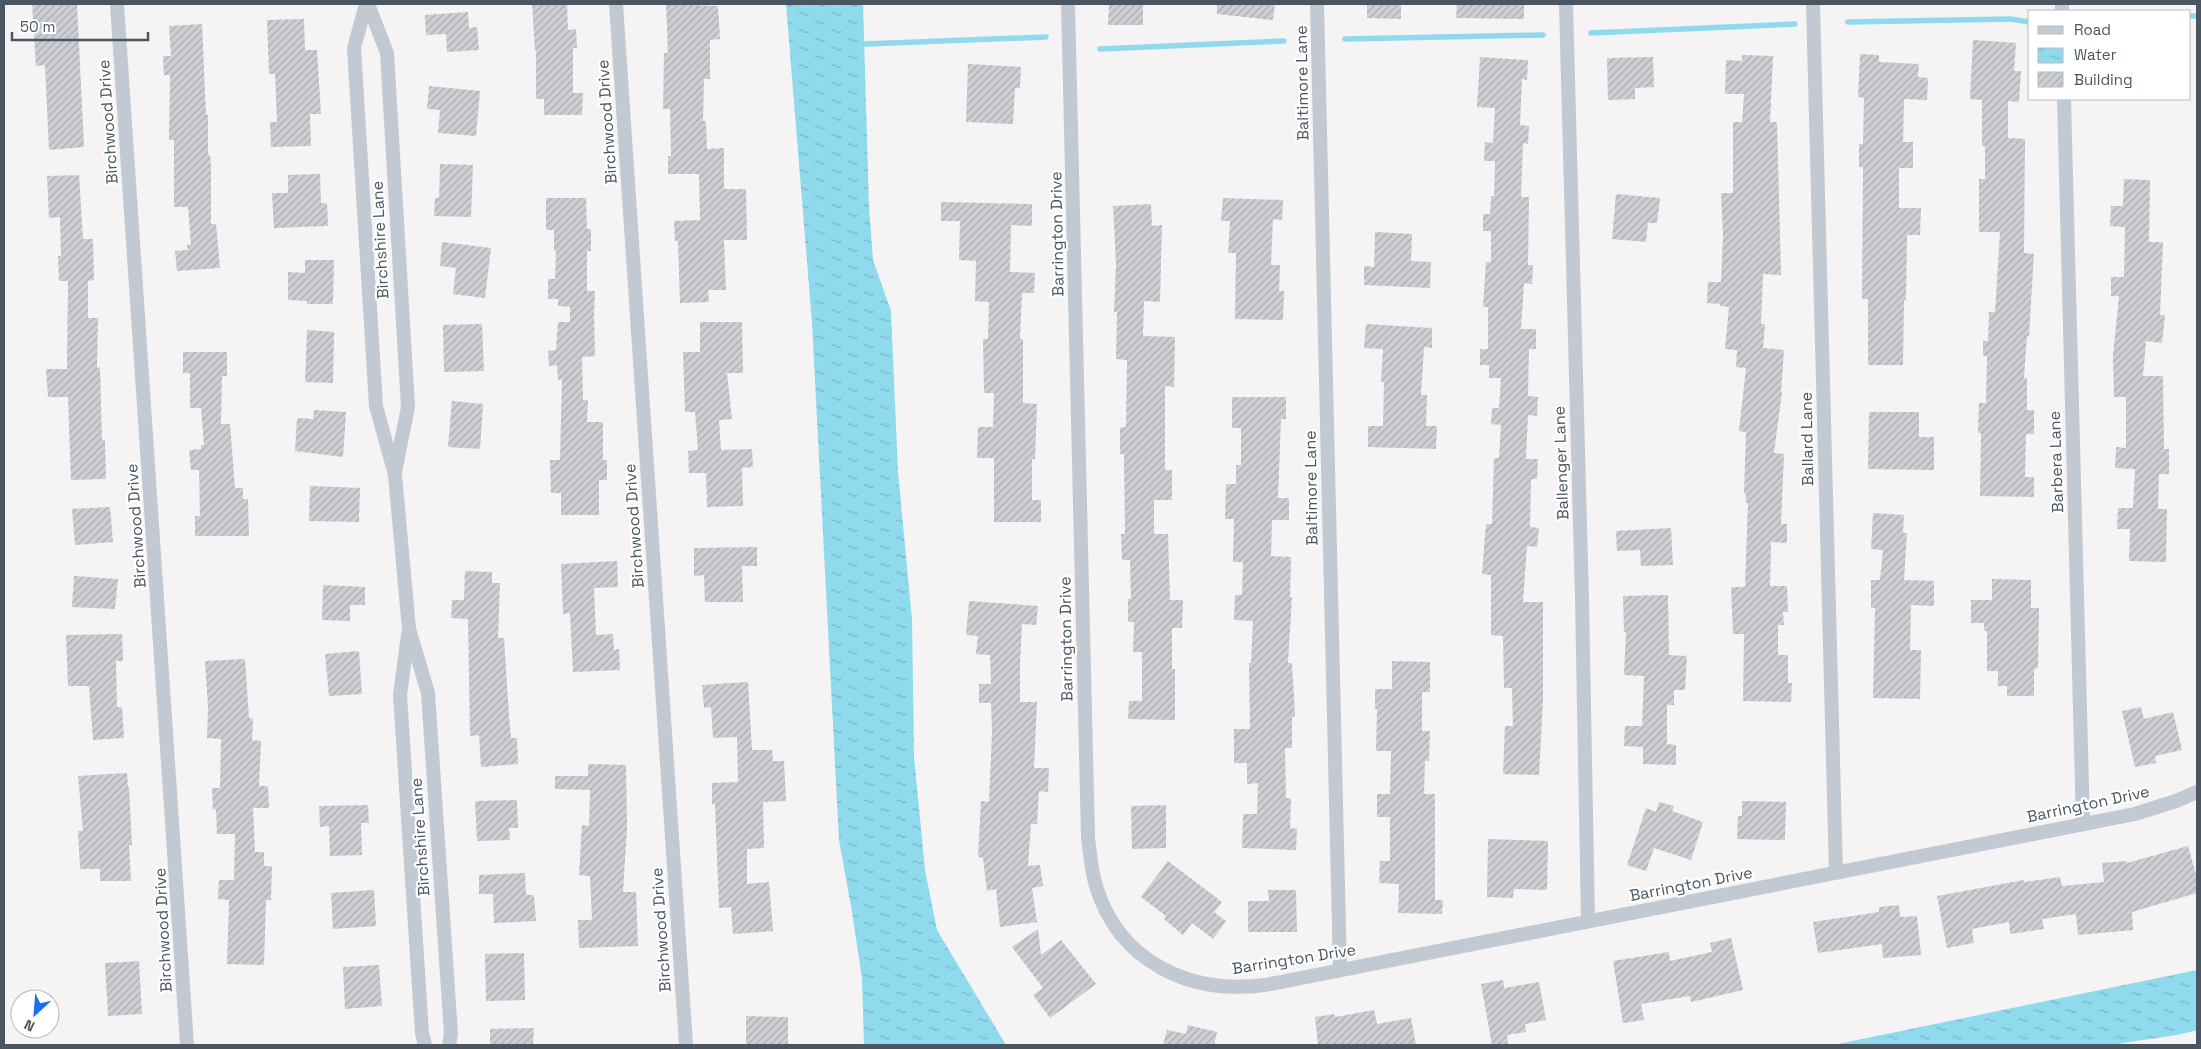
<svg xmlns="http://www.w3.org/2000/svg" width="2201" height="1049" viewBox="0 0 2201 1049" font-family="'Space Grotesk',sans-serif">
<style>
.water{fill:url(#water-ripples)}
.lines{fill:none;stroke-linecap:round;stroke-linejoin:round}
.stream{stroke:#90daee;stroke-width:5.5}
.building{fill:url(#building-hatch)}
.street{stroke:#c1cad2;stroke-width:14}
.labels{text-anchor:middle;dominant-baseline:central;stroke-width:4.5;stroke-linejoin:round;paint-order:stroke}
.street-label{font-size:16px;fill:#4a5661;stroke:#fff}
</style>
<defs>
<pattern id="water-ripples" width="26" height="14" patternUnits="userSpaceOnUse" patternTransform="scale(1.25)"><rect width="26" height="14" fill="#90daee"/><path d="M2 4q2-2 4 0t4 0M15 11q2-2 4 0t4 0" fill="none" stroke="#78b4c4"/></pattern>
<pattern id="building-hatch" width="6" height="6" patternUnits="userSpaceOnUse" patternTransform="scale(1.25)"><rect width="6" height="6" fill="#cdcfd5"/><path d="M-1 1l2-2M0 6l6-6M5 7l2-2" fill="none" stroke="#a8abb0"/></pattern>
</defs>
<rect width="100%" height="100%" fill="#f5f3f3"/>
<g class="water">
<polygon points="786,4 863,4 869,207 873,260 891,311 898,472 912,619 914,757 925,870 937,930 1006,1045 864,1045 862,979 852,912 839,840 812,323"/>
<path d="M2197,970V1030C2170,1038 2141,1039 2113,1045H1833Z"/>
</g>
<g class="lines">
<g class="stream">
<polyline points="2190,16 2197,16"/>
<polyline points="1848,22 2010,19 2030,22"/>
<polyline points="1591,33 1795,24"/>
<polyline points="1345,39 1543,35"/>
<polyline points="865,44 1046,37"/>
<polyline points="1100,49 1284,41"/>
</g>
</g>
<g class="building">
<polygon points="32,4 77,4 84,147 49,150 45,65 36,66"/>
<polygon points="532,4 567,4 568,30 576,29 577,48 573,48 573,93 583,93 582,115 544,115 544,99 536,99 536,50 535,50"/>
<polygon points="666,4 718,6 720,39 710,40 710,79 704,79 703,121 706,121 707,149 724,148 724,189 746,189 747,240 724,240 726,290 708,290 709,302 680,303 678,241 675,241 674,221 700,220 699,174 668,174 668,156 671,156 670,109 663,109 664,53 668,53"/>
<polygon points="1109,4 1143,4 1143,25 1108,25"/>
<polygon points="1217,4 1275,4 1273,20 1217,14"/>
<polygon points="1367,4 1401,4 1401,19 1367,18"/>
<polygon points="1457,4 1524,4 1524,19 1456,18"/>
<polygon points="468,12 469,28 477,27 479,50 447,52 446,34 426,35 425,15"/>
<polygon points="304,19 305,50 317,50 321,114 310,114 311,146 271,147 270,122 277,122 275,74 269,74 267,20"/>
<polygon points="202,24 206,115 208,115 208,155 210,155 211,166 211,224 216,224 220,268 177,271 175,251 188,250 187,245 191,245 188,207 174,207 174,140 169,140 170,75 164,75 163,56 171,56 169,26"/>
<polygon points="1973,40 2016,43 2014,71 2021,71 2019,102 2008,101 2008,138 2025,139 2024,253 2034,254 2029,336 2027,336 2024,378 2027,378 2027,410 2034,410 2034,434 2026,434 2025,477 2034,477 2034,497 1980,496 1981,433 1978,433 1979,403 1986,403 1987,356 1983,356 1983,341 1988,341 1989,312 1995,312 2000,232 1979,232 1979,179 1985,179 1985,146 1982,146 1982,100 1970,99"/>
<polygon points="1860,54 1879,55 1879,62 1919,64 1918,77 1928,78 1927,100 1904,99 1903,142 1913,142 1913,168 1899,168 1899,208 1921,208 1920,235 1907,235 1906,300 1904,300 1903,365 1868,365 1868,299 1862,299 1863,167 1859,167 1859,144 1863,144 1864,98 1858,97"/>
<polygon points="1742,55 1773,56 1770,122 1777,122 1781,275 1763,274 1761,324 1765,324 1763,348 1784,350 1781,392 1782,392 1774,453 1784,454 1781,524 1787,524 1787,543 1771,542 1770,586 1787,586 1788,612 1783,612 1784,625 1778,625 1778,655 1788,655 1788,683 1792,683 1791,702 1743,701 1744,634 1733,634 1731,587 1745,587 1748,503 1746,503 1746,494 1744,494 1746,432 1739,431 1746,368 1736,367 1737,350 1725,349 1729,307 1720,306 1720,304 1707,303 1708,282 1721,282 1723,235 1721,193 1733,193 1733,122 1742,122 1744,94 1725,94 1726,60 1742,61"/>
<polygon points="1480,57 1528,60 1527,80 1522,79 1520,125 1529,126 1528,144 1523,143 1521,197 1529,197 1528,265 1533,265 1532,284 1524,283 1521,329 1536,329 1536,349 1529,349 1528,396 1538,397 1537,416 1528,415 1526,459 1538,459 1537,479 1531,479 1530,527 1539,528 1537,547 1527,546 1523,602 1543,602 1543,698 1539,775 1503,774 1505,726 1513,726 1512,688 1504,688 1503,636 1491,635 1491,575 1482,574 1486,524 1492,524 1494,458 1499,458 1501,425 1491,424 1492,408 1499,408 1501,378 1489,378 1489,365 1480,365 1480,349 1488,349 1488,307 1483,307 1486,262 1491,262 1491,231 1483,231 1483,214 1490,214 1491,196 1494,196 1495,161 1484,161 1485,142 1493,143 1495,108 1477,107"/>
<polygon points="1653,57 1654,87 1635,88 1635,99 1608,100 1607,58"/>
<polygon points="968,64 1021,67 1020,88 1015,88 1013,124 966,122"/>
<polygon points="429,86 480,91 476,136 438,133 440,110 427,109"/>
<polygon points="440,164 473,165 471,217 434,216 435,198 439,198"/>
<polygon points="320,174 321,203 327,203 328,226 274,228 272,193 288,193 288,175"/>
<polygon points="79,175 83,239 93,239 94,280 88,281 88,318 98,318 97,368 100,367 102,440 105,440 106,479 71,480 68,397 48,397 46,369 67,369 68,281 59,281 58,256 61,256 60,217 49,218 47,176"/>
<polygon points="2124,179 2150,180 2149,242 2163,242 2160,315 2165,315 2162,343 2146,341 2143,376 2163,376 2164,449 2169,449 2169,474 2159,474 2158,509 2167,509 2166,562 2129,561 2130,529 2117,529 2118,508 2133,508 2135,469 2115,468 2116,447 2126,448 2126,397 2114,397 2113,355 2119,296 2111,296 2111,277 2124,277 2125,227 2110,226 2111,206 2123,206"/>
<polygon points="1616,194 1660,198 1657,223 1648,223 1646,242 1612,239"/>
<polygon points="546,198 586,198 587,229 591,229 591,251 587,251 587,291 595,291 594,314 595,356 582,357 583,400 588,400 587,422 603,422 603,460 607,460 607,480 599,480 599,515 561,515 561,493 551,493 550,460 560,460 562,379 558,380 557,365 549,366 548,351 556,350 558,322 570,322 570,307 558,306 558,299 548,299 548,279 555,279 556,251 554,251 554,230 546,230"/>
<polygon points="1223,198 1283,200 1282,220 1273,219 1271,265 1280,265 1279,291 1284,291 1283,320 1235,319 1236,253 1228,253 1230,221 1221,221"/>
<polygon points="941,202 1032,204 1032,226 1011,225 1010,272 1035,273 1034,293 1022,293 1020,339 1023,339 1023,403 1037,404 1035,459 1032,459 1032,500 1041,500 1041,522 994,522 994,458 977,458 978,427 993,427 994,393 984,393 983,339 988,339 989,302 975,301 976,261 959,260 960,221 941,221"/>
<polygon points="1151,204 1152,226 1162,225 1160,302 1144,301 1143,336 1175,337 1174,387 1165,386 1165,470 1172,470 1172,500 1154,500 1154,534 1168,534 1170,600 1183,600 1182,628 1172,628 1172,669 1175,669 1175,720 1128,719 1129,701 1142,701 1142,652 1133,652 1134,622 1128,622 1128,599 1131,599 1130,560 1122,560 1121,534 1125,534 1124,454 1120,454 1120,428 1126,427 1127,360 1116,359 1117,312 1114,312 1116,265 1113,206"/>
<polygon points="1375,232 1412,234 1411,261 1431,262 1430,288 1364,285 1364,266 1374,267"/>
<polygon points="442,242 491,248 485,298 453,294 456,268 440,266"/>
<polygon points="305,260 334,260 333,304 307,304 307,301 288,300 288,272 305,273"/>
<polygon points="700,322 742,322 743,373 727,373 732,419 719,420 721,450 752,449 753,467 742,468 743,506 707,507 706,473 689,473 688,451 698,450 695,412 685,412 683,352 700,352"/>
<polygon points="482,324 484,371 444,372 443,325"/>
<polygon points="1366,324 1432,328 1432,348 1424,347 1421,395 1427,395 1426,426 1437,426 1436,449 1368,447 1368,426 1383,426 1384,382 1381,382 1383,349 1364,348"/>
<polygon points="307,330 334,332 333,383 305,382"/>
<polygon points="183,352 227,352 227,376 222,376 221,424 230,424 235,488 243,488 243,499 248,499 249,536 195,536 195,516 200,516 199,470 191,470 189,450 201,449 201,445 204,445 201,408 190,408 190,373 183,373"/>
<polygon points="1232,397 1286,397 1286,419 1281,419 1278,498 1289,498 1289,520 1272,520 1271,556 1291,557 1290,597 1292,597 1288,663 1292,663 1295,716 1292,717 1292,748 1285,748 1286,798 1291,798 1290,828 1297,829 1296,850 1242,848 1243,814 1257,814 1258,783 1247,784 1247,763 1234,763 1234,729 1250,729 1249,663 1251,663 1253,621 1234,620 1235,595 1242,595 1243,562 1233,562 1234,519 1225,519 1226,484 1236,484 1236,465 1241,465 1241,428 1232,428"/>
<polygon points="452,401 483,404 480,449 448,447"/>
<polygon points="314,410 346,412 343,457 295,451 297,418 313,419"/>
<polygon points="1869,412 1919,412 1919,437 1934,437 1934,470 1868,469"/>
<polygon points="310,486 360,488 359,522 309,521"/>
<polygon points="110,507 113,542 75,545 72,509"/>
<polygon points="1873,513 1904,515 1903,533 1907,533 1904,580 1934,581 1934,606 1911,605 1910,650 1921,650 1920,699 1873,698 1875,608 1871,608 1871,580 1880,580 1883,550 1871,549"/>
<polygon points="1671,528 1673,565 1641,566 1640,550 1617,551 1616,531"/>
<polygon points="757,547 757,566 742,566 743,602 705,602 704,575 694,576 694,548"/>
<polygon points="617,561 618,587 594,588 596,635 613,634 614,650 619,649 620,670 573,672 570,613 563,614 561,564"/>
<polygon points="465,571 492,572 492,583 500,583 498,638 504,638 509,716 511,738 517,738 518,764 481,767 479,735 470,736 468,619 451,618 452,600 464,600"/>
<polygon points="74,576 118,579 115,609 72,607"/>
<polygon points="1992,579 2031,580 2031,608 2039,608 2038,668 2034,669 2034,696 2007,696 2007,686 1998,686 1998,671 1987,671 1987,631 1984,631 1984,623 1971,623 1971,600 1992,600"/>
<polygon points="323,585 365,587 365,605 350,605 350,621 322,620"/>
<polygon points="1668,595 1669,655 1687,656 1685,690 1674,690 1674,705 1667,705 1667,744 1676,745 1676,765 1643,764 1643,747 1624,746 1625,726 1642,726 1644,676 1624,675 1626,632 1624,632 1623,596"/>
<polygon points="969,601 1038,606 1036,625 1022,624 1020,664 1020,702 1037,702 1034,768 1049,768 1048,792 1039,791 1037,824 1031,824 1028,866 1040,865 1043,886 1032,888 1037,922 1000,927 996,889 987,891 983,858 978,857 981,801 989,802 992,733 991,703 979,703 979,684 991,684 990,655 976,654 978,636 966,635"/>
<polygon points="122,634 123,661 116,661 117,707 122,707 124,738 93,740 89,686 68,686 66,635"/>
<polygon points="359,651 362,694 329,696 325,654"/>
<polygon points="245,659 249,718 253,719 252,740 261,741 259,786 268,786 269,808 253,808 255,852 264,852 264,866 272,866 271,900 266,900 264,965 227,964 229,900 218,899 219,880 234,880 235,834 217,834 216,809 213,810 212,788 220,788 221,739 207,738 208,708 205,661"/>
<polygon points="1392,661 1430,662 1430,692 1422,692 1422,731 1430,731 1429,761 1425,761 1424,794 1435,794 1435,900 1443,900 1442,914 1398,913 1399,884 1379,883 1380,861 1390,861 1390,817 1377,817 1377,794 1390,794 1391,751 1376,751 1377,709 1375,709 1375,689 1392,689"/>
<polygon points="748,682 752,750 772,750 773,761 784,761 786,801 763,802 764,848 747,849 747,884 769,882 773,931 733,934 731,907 719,908 715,804 712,804 712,783 738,782 737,737 713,738 711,707 704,708 702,685"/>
<polygon points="2141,707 2144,719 2173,712 2182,750 2155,756 2156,763 2135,767 2122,711"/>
<polygon points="588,764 626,765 627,828 623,892 636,892 638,946 579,948 578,920 592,920 590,876 579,875 582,825 589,826 590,790 555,789 555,776 588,776"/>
<polygon points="127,773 128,787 129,787 132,845 129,845 131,881 100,881 100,869 80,869 78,831 83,831 78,776"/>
<polygon points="517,800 518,828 509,828 510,840 477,841 475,801"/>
<polygon points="1742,801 1786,802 1785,840 1737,839 1738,816 1742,816"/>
<polygon points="1659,802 1674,806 1672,811 1703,822 1691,860 1654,848 1646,871 1627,865 1646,808 1656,812"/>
<polygon points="368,805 369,823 361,823 362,855 330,856 329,826 320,827 319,806"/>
<polygon points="1166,805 1166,848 1132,849 1131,806"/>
<polygon points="1488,839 1548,841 1547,890 1514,889 1513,898 1487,897"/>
<polygon points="2188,846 2197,878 2197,893 2132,912 2133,930 2078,935 2076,914 2042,919 2044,929 2010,934 2009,922 1972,929 1974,943 1947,948 1937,896 2024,880 2024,882 2060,877 2062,886 2104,882 2102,863 2127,861 2127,863"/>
<polygon points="1168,861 1222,902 1214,912 1226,921 1213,939 1192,923 1183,935 1164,919 1166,916 1141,897"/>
<polygon points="525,873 526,895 534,895 536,921 494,923 493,894 479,894 479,875"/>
<polygon points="374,890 376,926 333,929 331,893"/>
<polygon points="1268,890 1296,890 1297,932 1248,932 1248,901 1269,901"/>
<polygon points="1899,905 1900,917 1917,916 1921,955 1883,958 1882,944 1818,953 1813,922 1879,912 1879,907"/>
<polygon points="1038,929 1041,955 1061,940 1096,984 1050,1018 1033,995 1043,988 1012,947"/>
<polygon points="1731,938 1743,990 1691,1002 1690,996 1641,1004 1644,1020 1623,1023 1613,961 1669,952 1670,961 1712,952 1710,943"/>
<polygon points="524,953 525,1000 486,1001 485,954"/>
<polygon points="139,961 142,1014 108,1016 105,963"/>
<polygon points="379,965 382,1006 345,1009 343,967"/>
<polygon points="1503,980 1504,988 1539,982 1546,1020 1525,1024 1526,1032 1507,1035 1508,1045 1492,1045 1481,984"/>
<polygon points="1374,1010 1377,1024 1411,1018 1416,1045 1318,1045 1315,1017 1334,1014 1335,1017"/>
<polygon points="746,1016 788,1017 788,1045 746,1045"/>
<polygon points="1188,1025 1217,1032 1214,1045 1163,1045 1167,1030 1186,1034"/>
<polygon points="534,1028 533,1045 490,1045 490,1029"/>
</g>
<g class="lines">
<g class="street">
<polyline points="117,4 187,1045"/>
<polyline points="366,4 354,48 376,406 395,475 409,629 428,693 451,1034 449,1045"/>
<polyline points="368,4 387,53 408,407 395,472"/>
<polyline points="616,4 686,1045"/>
<path d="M1068,4L1088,837C1090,853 1091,870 1096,886C1119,962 1190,995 1265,985L2135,814L2176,801L2197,792"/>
<polyline points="1317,4 1340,970"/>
<polyline points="1566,4 1582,599 1588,921"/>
<polyline points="1813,4 1836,873"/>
<polyline points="2062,4 2062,11"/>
<polyline points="2064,99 2083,824"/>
<polyline points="408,635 400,695 422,1033 425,1045"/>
</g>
</g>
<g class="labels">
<g class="street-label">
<text transform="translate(1302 83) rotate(-91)">Baltimore Lane</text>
<text transform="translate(108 122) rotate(-94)">Birchwood Drive</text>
<text transform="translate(607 122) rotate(-94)">Birchwood Drive</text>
<text transform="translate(1057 234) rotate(-91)">Barrington Drive</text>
<text transform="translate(380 240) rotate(-93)">Birchshire Lane</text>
<text transform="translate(1807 439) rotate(-91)">Ballard Lane</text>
<text transform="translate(2056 462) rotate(-92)">Barbera Lane</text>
<text transform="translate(1561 463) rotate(-92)">Ballenger Lane</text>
<text transform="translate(1311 488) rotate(-91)">Baltimore Lane</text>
<text transform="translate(136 526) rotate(-94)">Birchwood Drive</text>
<text transform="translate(634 526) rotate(-94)">Birchwood Drive</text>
<text transform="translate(1066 639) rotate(-91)">Barrington Drive</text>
<text transform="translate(2088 804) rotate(-12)">Barrington Drive</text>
<text transform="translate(420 837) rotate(-94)">Birchshire Lane</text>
<text transform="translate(1691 884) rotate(-11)">Barrington Drive</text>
<text transform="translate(163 930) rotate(-93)">Birchwood Drive</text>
<text transform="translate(661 930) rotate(-94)">Birchwood Drive</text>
<text transform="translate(1294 959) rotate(-9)">Barrington Drive</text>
</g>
</g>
<rect width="2201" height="1049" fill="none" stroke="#4a5661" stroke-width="10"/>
<rect x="2028" y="10" width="162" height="90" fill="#ffffff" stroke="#b7bbc0"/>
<rect x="2038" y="26" width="25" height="8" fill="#c1cad2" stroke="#b7bbc0"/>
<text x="2074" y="35" font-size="15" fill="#4a5661">Road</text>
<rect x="2038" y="48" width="25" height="15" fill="url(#water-ripples)" stroke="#b7bbc0"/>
<text x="2074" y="60" font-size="15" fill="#4a5661">Water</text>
<rect x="2038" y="72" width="25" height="15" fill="url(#building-hatch)" stroke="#b7bbc0"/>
<text x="2074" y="85" font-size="15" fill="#4a5661">Building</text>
<g transform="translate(35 1014) rotate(206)"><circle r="24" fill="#ffffff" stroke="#b7bbc0"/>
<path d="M0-4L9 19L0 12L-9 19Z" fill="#1a73e8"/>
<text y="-8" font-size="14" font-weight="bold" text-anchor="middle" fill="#4a5661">N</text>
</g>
<path d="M12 32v8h136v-8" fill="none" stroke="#4a5661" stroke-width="2.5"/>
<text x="20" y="32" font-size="15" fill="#4a5661" stroke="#ffffff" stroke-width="4" paint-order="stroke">50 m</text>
</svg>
